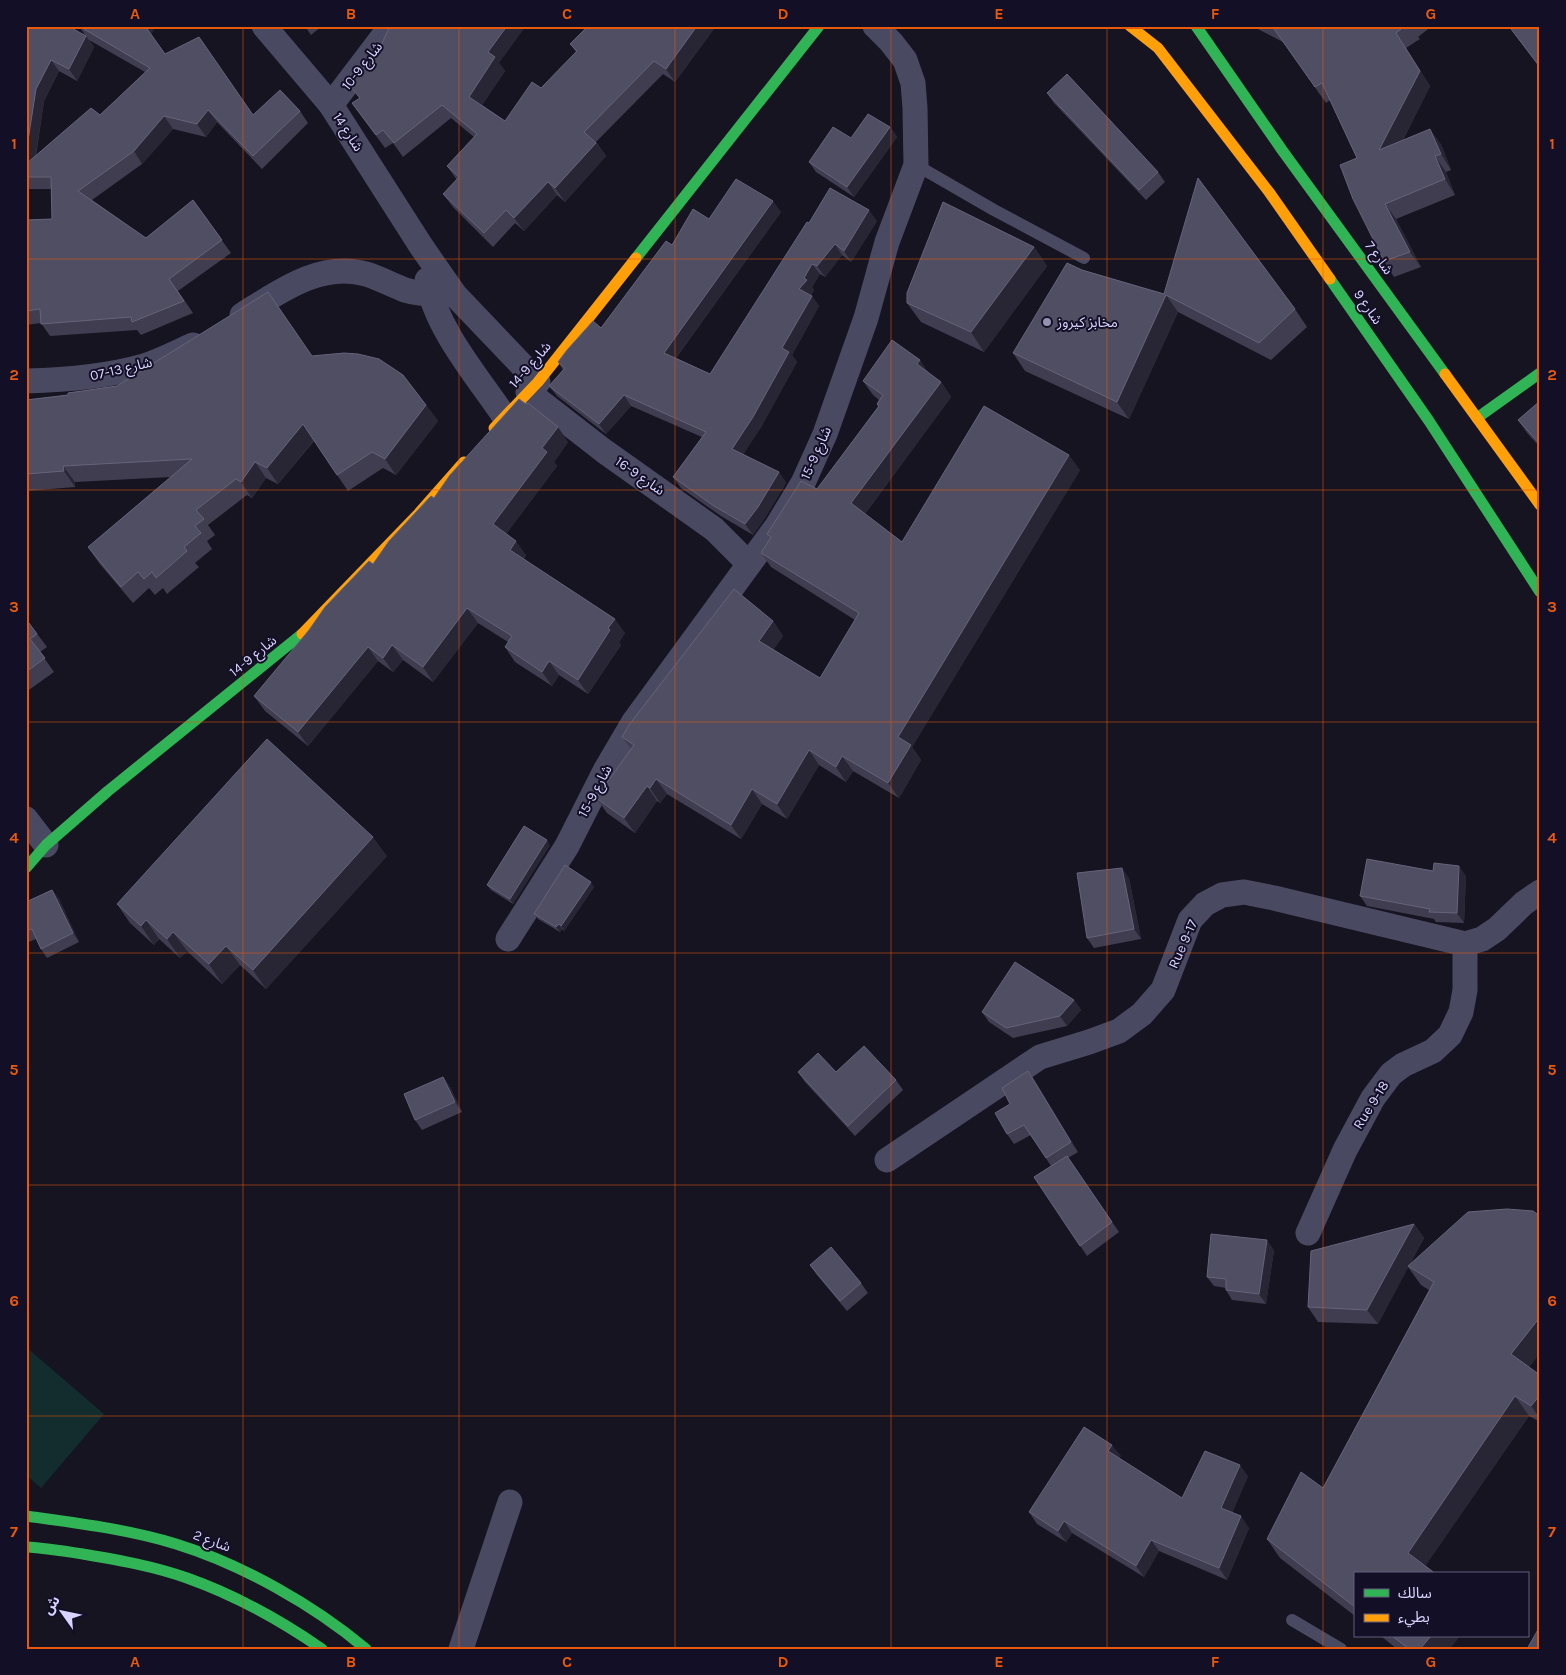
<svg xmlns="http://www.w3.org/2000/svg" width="1566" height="1675" viewBox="0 0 1566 1675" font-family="Karla,'Noto Sans Arabic',sans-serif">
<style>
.green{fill:#132c2d}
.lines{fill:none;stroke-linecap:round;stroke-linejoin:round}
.lane{stroke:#4a4962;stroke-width:12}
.street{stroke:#4a4962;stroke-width:25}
.fast{stroke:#30b455;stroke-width:11}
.slow{stroke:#ff9f0a;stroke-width:11}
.wall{fill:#403d50;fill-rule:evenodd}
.shaded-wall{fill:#282635}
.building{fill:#504e63;stroke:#66637b}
.grid{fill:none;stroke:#e8590c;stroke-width:1;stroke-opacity:0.55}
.poi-dot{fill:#9591b1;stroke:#130f26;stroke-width:2}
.labels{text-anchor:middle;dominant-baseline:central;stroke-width:4;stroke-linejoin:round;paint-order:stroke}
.street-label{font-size:14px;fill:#d9d4ff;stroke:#130f26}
.poi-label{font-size:14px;fill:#d9d4ff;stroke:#130f26;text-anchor:start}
.neatline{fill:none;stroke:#e8590c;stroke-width:2}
.grid-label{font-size:16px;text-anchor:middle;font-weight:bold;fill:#e8590c}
</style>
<rect width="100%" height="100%" fill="#161421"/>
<polygon class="green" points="26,1347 104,1414 41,1488 26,1475"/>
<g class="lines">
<g class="lane">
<polyline points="916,165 994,210 1084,258"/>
<polyline points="1292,1620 1341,1649"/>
</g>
<g class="street">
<polyline points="264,26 331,105 421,246 455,295 538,382"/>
<polyline points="331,105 391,26"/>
<path d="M427,280C436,329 477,376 504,416"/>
<path d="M242,315C279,292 320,261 366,274C379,278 392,285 405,290C421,295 439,294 455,295"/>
<path d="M26,381C66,380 105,377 144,366C160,361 177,352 193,345"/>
<polyline points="528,392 604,451 714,529 749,564"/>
<polyline points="26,819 46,845"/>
<polyline points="508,939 567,846 606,769 633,723 777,526 803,483 825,434 866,318 887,242 916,165 915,108 913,83 905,60 891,42 875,26"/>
<polyline points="887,1160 1040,1057 1089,1042 1119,1031 1142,1014 1163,990 1190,920 1205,904 1222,895 1244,892 1274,898 1465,944 1482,939 1497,929 1524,903 1540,892"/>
<polyline points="1308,1233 1345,1150 1373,1098 1391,1074 1403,1065 1433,1051 1450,1035 1461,1012 1465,990 1465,944"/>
<polyline points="461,1649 510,1502"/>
</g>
<g class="fast">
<polyline points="1196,26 1282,150 1445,374"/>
<polyline points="636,258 819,26"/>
<polyline points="1330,279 1429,421 1540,592"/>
<polyline points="1477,418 1540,373"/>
<polyline points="26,868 46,845 108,791 302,634"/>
<path d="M26,1516C76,1523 127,1529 176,1544C241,1564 314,1605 366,1649"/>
<path d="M26,1547C45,1548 64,1551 83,1554C118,1560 154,1566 187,1578C235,1595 280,1620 322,1649"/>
</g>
<g class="slow">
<polyline points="1130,26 1158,48 1269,192 1330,279"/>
<polyline points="1445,374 1540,505"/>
<polyline points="494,428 538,382 636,258"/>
<polyline points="302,634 419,513 464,462"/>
</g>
</g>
<g class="wall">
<path d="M26,26L85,35L79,26L151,34L165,54L253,115L300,111L308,123L262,169L217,122L206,137L173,129L142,164L92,200L146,238L193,200L231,253L178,291L193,313L141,335L137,330L50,336L41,323L26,325V220L52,219L51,189H26ZM89,40L145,72L100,115L36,156L44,101L59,71L77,81L94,47Z"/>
<polygon points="305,26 322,26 311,35"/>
<polygon points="716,26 675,82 663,74 596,142 606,156 565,202 557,195 524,231 515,223 493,247 453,207 443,194 457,180 447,166 474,137 451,118 403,157 393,143 385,148 352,103 360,99 347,82 376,56 499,63 505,71 482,105 505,121 541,88 576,52 570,44"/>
<polygon points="1252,26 1432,26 1418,37 1420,39 1406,48 1430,86 1403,140 1441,144 1451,170 1446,172 1455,195 1396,219 1421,267 1394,277 1384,261 1357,158 1330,100 1326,103 1283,42"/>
<polygon points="1540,26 1540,68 1511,29"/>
<polygon points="1047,93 1158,172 1165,182 1146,200 1054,103"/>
<polygon points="890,127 897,137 854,197 816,172 809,162"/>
<polygon points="781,212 676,358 710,374 809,223 877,221 851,262 842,255 825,277 820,274 812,287 814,290 811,295 819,306 792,355 797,362 761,427 743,454 779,472 786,483 765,518 753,535 721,516 681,488 673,477 702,437 631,406 606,434 557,396 549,386 563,370 558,362 601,328 672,245 709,219"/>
<polygon points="1034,247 1047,266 984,352 921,322 907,303"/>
<polygon points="1082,270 1164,294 1295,309 1307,327 1271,360 1178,312 1129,419 1025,371 1013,353"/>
<polygon points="313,356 426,405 438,421 396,475 383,468 348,491 314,441 278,484 266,478 252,498 247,495 208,525 215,535 207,541 212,549 195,563 199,567 167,594 163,588 155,595 149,588 133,603 99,563 88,547 171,477 75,482 75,487 26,491 26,400 68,395 117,386"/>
<polygon points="930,374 941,382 951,397 865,514 902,542 1080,470 912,747 921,760 899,798 853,771 846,782 819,765 787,819 762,804 741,839 667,794 660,803 657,801 635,833 607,813 596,798 631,749 622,737 773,621 783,636 773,650 820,678 855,620 771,567 761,553 770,538 767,534 817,489 878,407 877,404 879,400 873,395 863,381"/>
<polygon points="1540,401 1540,447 1528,434 1518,420"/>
<polygon points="568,442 554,462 557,466 506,534 526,555 524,559 625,633 619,642 621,645 588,694 559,675 552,686 515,662 505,647 508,642 478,623 433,682 403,660 393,672 378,661 308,746 265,711 254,696 373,564 434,498"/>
<polygon points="26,619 47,647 40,652 54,672 26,692"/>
<polygon points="550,845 513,904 491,890 487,885"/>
<polygon points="387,856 266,989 240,965 222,984 187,951 180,958 159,939 154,945 130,923 117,904"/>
<polygon points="1433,871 1466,876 1464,923 1436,922 1434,919 1367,906 1360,896"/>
<polygon points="1129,878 1141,939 1094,948 1087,938"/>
<polygon points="594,887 564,931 562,929 560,932 538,919 534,914"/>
<polygon points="52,890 59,899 79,942 47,958 41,949 36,939 26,943 26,902"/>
<polygon points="1074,1000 1081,1010 1067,1026 1013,1038 989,1022 982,1012"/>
<polygon points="1028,1071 1035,1081 1078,1152 1068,1158 1119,1232 1087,1256 1034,1177 1051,1166 1031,1135 1014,1144 1007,1134"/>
<polygon points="798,1072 836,1072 896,1080 903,1090 855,1136 805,1082"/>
<polygon points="443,1077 450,1087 462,1112 422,1130 415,1120"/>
<polygon points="1540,1216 1540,1353 1529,1367 1540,1375 1540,1422 1529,1416 1425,1566 1355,1574 1355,1616 1280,1558 1267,1539 1323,1488 1429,1290 1421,1285 1408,1267 1378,1324 1318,1322 1308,1307 1414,1224 1424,1238 1410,1264"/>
<polygon points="1274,1250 1266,1304 1232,1300 1226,1290 1226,1288 1214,1286 1207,1277"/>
<polygon points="810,1265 861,1283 868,1293 847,1311 817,1275"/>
<polygon points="1121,1456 1119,1458 1182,1498 1248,1476 1232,1513 1249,1528 1227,1580 1159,1551 1144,1577 1072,1533 1066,1542 1037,1524 1029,1512"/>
<polygon points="1381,1636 1460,1636 1449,1649 1397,1649"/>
</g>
<g class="shaded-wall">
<polygon points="145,26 156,26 151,35"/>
<polygon points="507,26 526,26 499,63 505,71 479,110 469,97 488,52"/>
<polygon points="697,26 716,26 675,82 666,69"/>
<polygon points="1396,33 1430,86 1390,165 1379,150"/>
<polygon points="86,36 94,47 77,81 69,69"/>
<polygon points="51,60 59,71 44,101 35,159 26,176 26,150 36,89"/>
<polygon points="208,110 217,122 206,137 197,124"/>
<polygon points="164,116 173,129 142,164 134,151"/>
<polygon points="890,127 897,137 854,197 847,187"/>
<polygon points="1430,129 1441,144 1451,170 1441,154"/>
<polygon points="596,143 606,156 565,202 555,188"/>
<polygon points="1435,156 1446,172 1455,195 1445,179"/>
<polygon points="548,182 557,195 524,231 514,218"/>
<polygon points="773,201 781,212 672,363 664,353"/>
<polygon points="1385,204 1396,219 1421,267 1410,252"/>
<polygon points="869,210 877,221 851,262 844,251"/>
<polygon points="835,244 842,255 825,277 817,266"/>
<polygon points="1034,247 1047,266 984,352 971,332"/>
<polygon points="812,264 820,274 812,287 814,290 807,300 799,289 804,278"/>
<polygon points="1166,295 1178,312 1129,419 1117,402"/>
<polygon points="812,296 819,306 792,355 797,362 761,427 740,460 732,449 782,348"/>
<polygon points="920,360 930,375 917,364"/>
<polygon points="941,382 951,397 862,518 851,503"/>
<polygon points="624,395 631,406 606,434 599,424"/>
<polygon points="426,405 438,421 396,475 385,459"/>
<polygon points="303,424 314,440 278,484 267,468"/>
<polygon points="558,427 568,442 554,462 557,466 503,538 493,524 542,448"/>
<polygon points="1069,455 1080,470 912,747 921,760 899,798 888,783 898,737"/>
<polygon points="255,462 266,478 252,498 241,482"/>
<polygon points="63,466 75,482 75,487 64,471"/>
<polygon points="779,472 786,483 765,518 753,535 745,524"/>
<polygon points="516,541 526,555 520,564 510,550"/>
<polygon points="467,608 478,623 433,682 423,667"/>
<polygon points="615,619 625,633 619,642 621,645 588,694 578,680 608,628"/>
<polygon points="773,621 783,636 769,656 759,641"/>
<polygon points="392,645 403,660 393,672 383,658"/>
<polygon points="368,647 378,661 308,746 298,732"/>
<polygon points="549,661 559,675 552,686 542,672"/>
<polygon points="809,750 819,765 787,819 777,804"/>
<polygon points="842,756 853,771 846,782 836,767"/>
<polygon points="656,779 667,794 660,803 650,788"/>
<polygon points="647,786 657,801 635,833 624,818"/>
<polygon points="752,789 762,804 741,839 731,825"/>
<polygon points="373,837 387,856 266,989 253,970"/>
<polygon points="547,840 550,845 513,904 510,899"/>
<polygon points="1459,866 1466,876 1464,923 1457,913"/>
<polygon points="1122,868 1129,878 1141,939 1134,929"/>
<polygon points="591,882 594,887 564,931 561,926"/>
<polygon points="52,890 59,899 79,942 73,933"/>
<polygon points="146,920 159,939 154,945 141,926"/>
<polygon points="559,924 562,929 560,932 556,927"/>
<polygon points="173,932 187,951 180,958 167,939"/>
<polygon points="226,946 240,965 222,984 209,964"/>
<polygon points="1074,1000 1081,1010 1067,1026 1060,1016"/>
<polygon points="1028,1071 1035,1081 1078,1152 1071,1142"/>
<polygon points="443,1077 450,1087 462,1112 455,1102"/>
<polygon points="1414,1224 1424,1238 1378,1324 1367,1310"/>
<polygon points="1267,1240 1274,1250 1266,1304 1259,1294"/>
<polygon points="1540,1317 1540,1353 1524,1373 1511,1354"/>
<polygon points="1540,1395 1540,1418 1531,1406"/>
<polygon points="1515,1396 1529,1416 1421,1572 1408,1553"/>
<polygon points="1112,1445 1121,1456 1116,1463 1108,1451"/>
<polygon points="1240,1465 1248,1476 1229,1520 1221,1508"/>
<polygon points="1241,1516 1249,1528 1227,1580 1219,1568"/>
<polygon points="1064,1521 1072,1533 1066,1542 1058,1531"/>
<polygon points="1151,1540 1159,1551 1144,1577 1136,1566"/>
<polygon points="1431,1636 1460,1636 1449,1649 1420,1649"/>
</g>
<g class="building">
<polygon points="26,26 68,26 86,36 69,69 51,60 36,89 27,147 26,150"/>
<polygon points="79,26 145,26 165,54 199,37 253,115 280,90 300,111 253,156 208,110 197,124 164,116 134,151 78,191 146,238 193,200 222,240 169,279 184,301 132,322 131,317 41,324 40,309 26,311 26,220 52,219 51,177 26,177 26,164 91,108 100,115 150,68"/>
<polygon points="390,26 507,26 488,52 495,57 469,97 505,121 532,82 541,88 577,51 570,44 588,26 697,26 666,69 654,61 584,132 596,143 555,188 548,182 514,218 506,210 484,233 443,194 459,177 447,166 477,134 442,105 394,143 383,130 376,135 352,103 360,98 347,82 376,56"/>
<polygon points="1272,26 1405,26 1396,33 1420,71 1379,150 1430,129 1441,154 1435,156 1445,179 1385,204 1410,252 1384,261 1353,199 1340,165 1357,158 1322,83 1315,87"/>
<polygon points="1514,26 1540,26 1540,67 1511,29"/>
<polygon points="1067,74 1158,172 1139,190 1047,93"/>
<polygon points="868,114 890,127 847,187 809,162 833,127 851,138"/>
<polygon points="1198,178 1295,309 1259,343 1166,295 1117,402 1013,353 1067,263 1082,270 1164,294"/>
<polygon points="736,179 773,201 664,353 710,374 807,222 809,223 830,188 869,210 844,251 835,244 817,266 812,264 804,278 807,280 799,289 812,296 782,348 789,352 753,417 732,449 779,472 758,507 745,524 714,506 673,477 706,432 624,395 599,424 549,386 565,368 558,362 567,350 593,321 601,328 666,241 672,245 693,209 709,219"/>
<polygon points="943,202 1034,247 971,332 907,303 907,293"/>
<polygon points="268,292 312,356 344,353 358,354 379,359 403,375 426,405 385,459 372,452 337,475 303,424 267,468 255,462 241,482 236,479 196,510 204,519 195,526 201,533 184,547 187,551 156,578 152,572 144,579 138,572 121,587 88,547 192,459 63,466 64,471 26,474 26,400 68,395 68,393 117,386"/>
<polygon points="892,340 920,360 917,364 941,382 851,503 902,542 984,406 1069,455 898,737 911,745 888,783 842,756 836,767 809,750 777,804 752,789 731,825 656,779 650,788 647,786 624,818 596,798 634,745 622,737 629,725 734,589 773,621 759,641 820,678 859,613 761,553 771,537 767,534 801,481 817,489 879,406 877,404 883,395 863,381"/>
<polygon points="519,399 526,404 528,403 558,427 542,448 547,452 493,524 516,541 510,550 615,619 608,628 610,630 578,680 549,661 542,672 505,647 512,636 467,608 423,667 392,645 383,658 368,647 298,732 254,696 309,630 325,607 369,561 373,564 389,541 431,496 434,498 450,475"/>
<polygon points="1540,401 1540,444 1518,420"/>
<polygon points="26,619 37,634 30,639 45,658 26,672"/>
<polygon points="267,739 373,837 253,970 226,946 209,964 173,932 167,939 146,920 141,926 117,904"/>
<polygon points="524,826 547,840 510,899 487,885"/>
<polygon points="1367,859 1433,871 1434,863 1459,866 1457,913 1429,912 1430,909 1360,896"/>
<polygon points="565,865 591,882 561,926 559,924 556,927 534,914"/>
<polygon points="1122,868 1134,929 1087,938 1077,873"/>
<polygon points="52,890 73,933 41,949 32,929 26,931 26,902"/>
<polygon points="1015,962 1074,1000 1060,1016 1006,1028 982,1012"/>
<polygon points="864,1046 896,1080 848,1126 798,1072 818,1053 836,1072"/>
<polygon points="1028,1071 1071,1142 1046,1158 1024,1125 1007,1134 995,1113 1010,1104 1002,1088"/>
<polygon points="443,1077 455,1102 415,1120 404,1094"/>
<polygon points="1067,1156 1112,1222 1080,1246 1034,1177"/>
<polygon points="1507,1209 1533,1211 1540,1216 1540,1317 1511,1354 1540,1375 1540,1395 1531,1406 1515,1396 1408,1553 1436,1574 1355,1574 1355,1607 1267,1539 1301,1472 1323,1488 1434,1282 1408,1266 1468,1212"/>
<polygon points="1414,1224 1367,1310 1308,1307 1311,1251"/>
<polygon points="1211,1234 1267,1240 1259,1294 1226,1290 1226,1279 1207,1277"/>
<polygon points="831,1247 861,1283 840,1301 810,1265"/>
<polygon points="1084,1427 1112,1445 1108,1451 1182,1498 1205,1451 1240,1465 1221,1508 1241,1516 1219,1568 1151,1540 1136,1566 1064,1521 1058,1531 1029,1512"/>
<polygon points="1540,1626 1540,1649 1527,1649"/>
<polygon points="1392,1636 1431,1636 1420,1649 1409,1649"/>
</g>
<path class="grid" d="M243,26V1649M459,26V1649M675,26V1649M891,26V1649M1107,26V1649M1323,26V1649M26,259H1540M26,490H1540M26,722H1540M26,953H1540M26,1185H1540M26,1416H1540"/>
<circle class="poi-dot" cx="1047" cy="322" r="5"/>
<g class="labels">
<g class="street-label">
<text transform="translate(362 66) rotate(-52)">شارع 9-10</text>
<text transform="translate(348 132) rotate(57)">شارع 14</text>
<text transform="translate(1379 258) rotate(54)">شارع 7</text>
<text transform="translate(1368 307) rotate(55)">شارع 9</text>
<text transform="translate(530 365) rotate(-49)">شارع 9-14</text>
<text transform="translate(121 369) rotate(-13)">شارع 13-07</text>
<text transform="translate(816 453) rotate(-66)">شارع 9-15</text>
<text transform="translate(640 476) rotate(35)">شارع 9-16</text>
<text transform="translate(253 656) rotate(-39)">شارع 9-14</text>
<text transform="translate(595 791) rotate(-62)">شارع 9-15</text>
<text transform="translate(1183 944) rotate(-66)">Rue 9-17</text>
<text transform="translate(1371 1105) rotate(-58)">Rue 9-18</text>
<text transform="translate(212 1541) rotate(20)">شارع 2</text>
</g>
<g class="poi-label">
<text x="1057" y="322">مخابز كيروز</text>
</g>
</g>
<rect width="1566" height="1675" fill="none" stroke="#130f26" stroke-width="55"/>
<rect x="1354" y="1572" width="175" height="65" fill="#130f26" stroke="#625e7d"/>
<rect x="1364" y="1589" width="25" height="8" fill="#30b455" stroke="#625e7d"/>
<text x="1398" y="1598" font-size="15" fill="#d9d4ff">سالك</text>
<rect x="1364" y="1614" width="25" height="8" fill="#ff9f0a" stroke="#625e7d"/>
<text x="1398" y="1622" font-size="15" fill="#d9d4ff">بطيء</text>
<g transform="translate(62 1612) rotate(303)" stroke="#130f26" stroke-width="4" paint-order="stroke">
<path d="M0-4L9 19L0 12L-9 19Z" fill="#d9d4ff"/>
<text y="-8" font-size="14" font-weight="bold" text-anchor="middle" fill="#d9d4ff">ش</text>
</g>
<rect x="28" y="28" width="1510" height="1620" class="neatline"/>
<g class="grid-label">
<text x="135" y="19">A</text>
<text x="351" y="19">B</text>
<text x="567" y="19">C</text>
<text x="783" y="19">D</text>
<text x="999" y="19">E</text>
<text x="1215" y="19">F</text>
<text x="1431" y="19">G</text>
<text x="14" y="149">1</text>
<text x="1552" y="149">1</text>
<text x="14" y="380">2</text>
<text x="1552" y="380">2</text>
<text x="14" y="612">3</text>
<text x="1552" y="612">3</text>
<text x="14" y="843">4</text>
<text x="1552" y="843">4</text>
<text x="14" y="1075">5</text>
<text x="1552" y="1075">5</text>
<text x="14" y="1306">6</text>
<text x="1552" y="1306">6</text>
<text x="14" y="1537">7</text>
<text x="1552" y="1537">7</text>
<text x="135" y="1667">A</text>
<text x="351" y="1667">B</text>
<text x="567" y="1667">C</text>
<text x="783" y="1667">D</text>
<text x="999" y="1667">E</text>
<text x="1215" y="1667">F</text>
<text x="1431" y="1667">G</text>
</g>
</svg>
